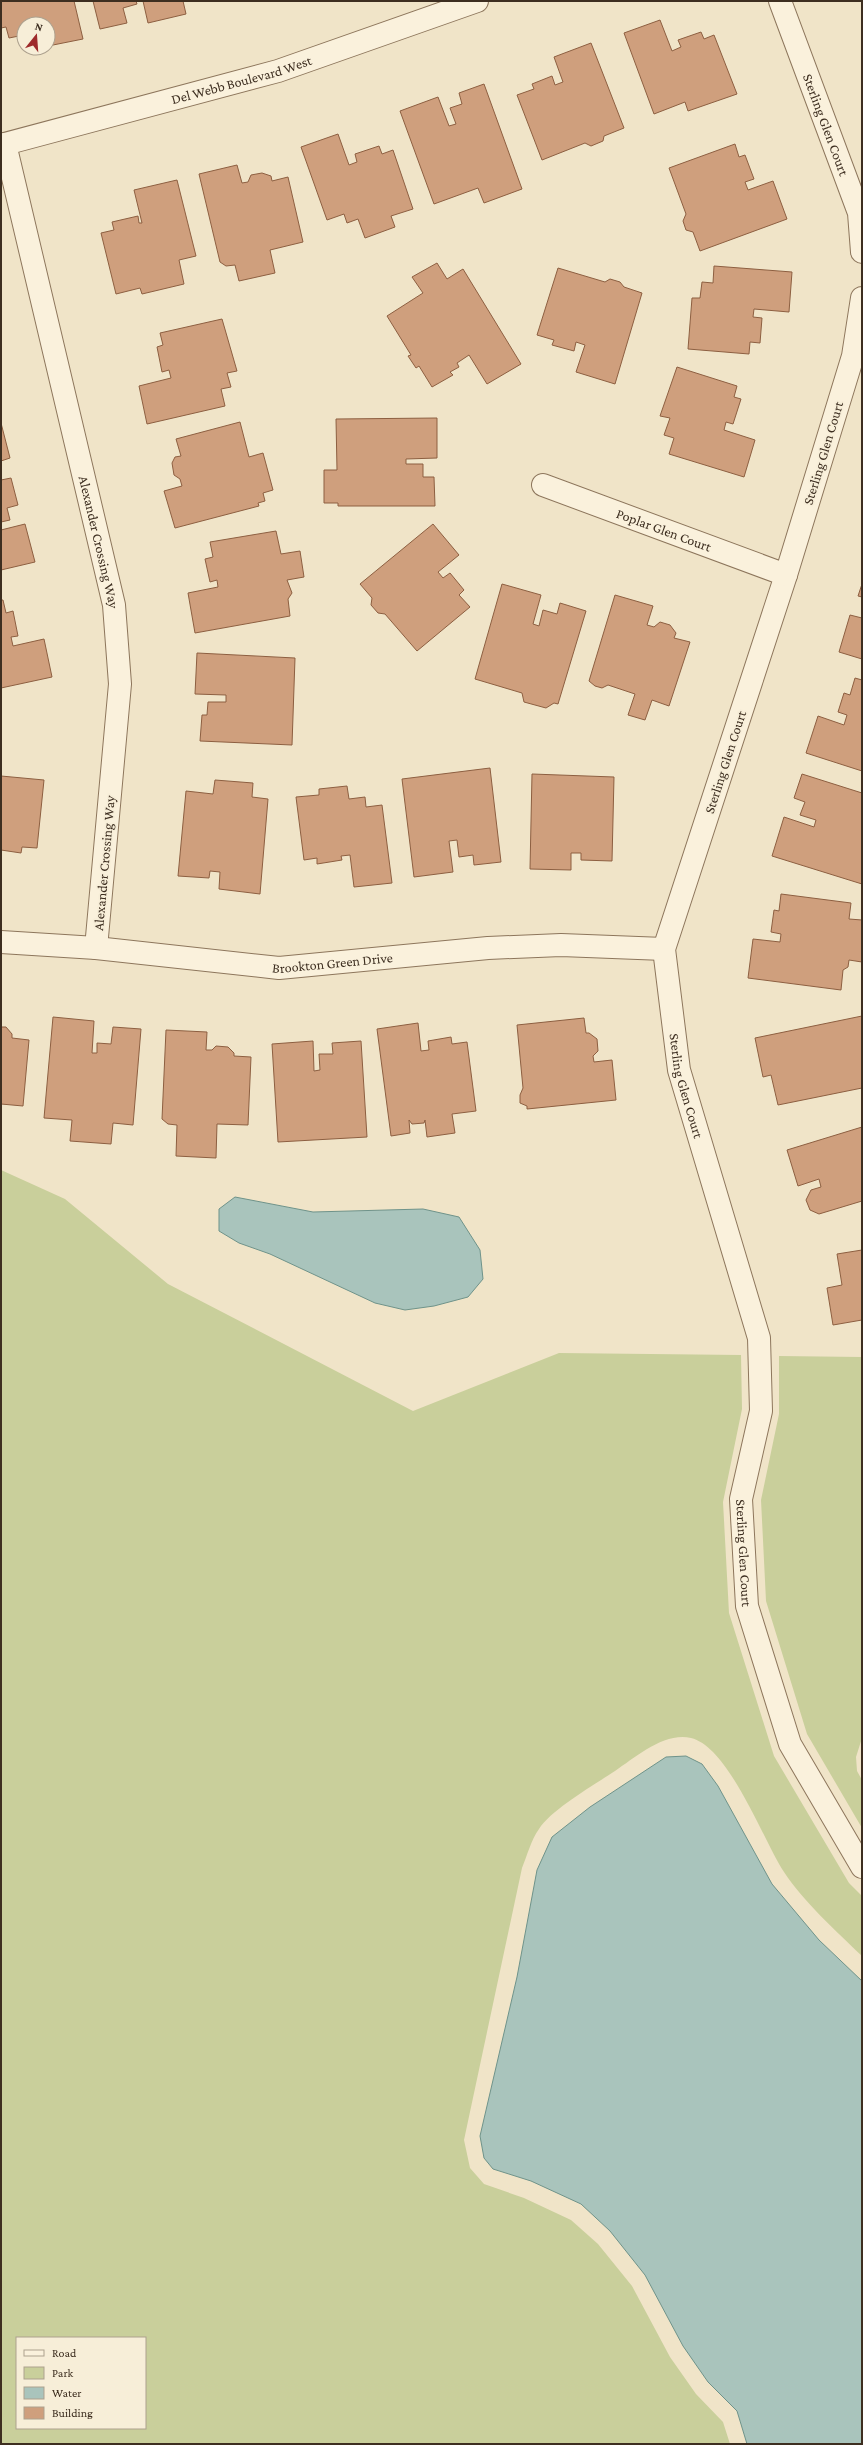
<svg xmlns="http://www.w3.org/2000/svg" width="863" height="2445" viewBox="0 0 863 2445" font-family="'Crimson Pro',serif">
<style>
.green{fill:#c9cf9b;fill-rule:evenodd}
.water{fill:#a9c4bc;stroke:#6f938a}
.building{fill:#cf9f7d;stroke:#8d5f41}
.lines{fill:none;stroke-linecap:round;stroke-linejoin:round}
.minor-casing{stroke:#8d765c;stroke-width:24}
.tertiary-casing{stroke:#8d765c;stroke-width:24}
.minor{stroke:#faf1dc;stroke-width:22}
.tertiary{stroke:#faf1dc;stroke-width:22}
.labels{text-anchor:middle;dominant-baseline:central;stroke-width:3.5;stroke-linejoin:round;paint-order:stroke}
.street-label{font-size:14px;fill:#3d2e20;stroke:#f7eed8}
</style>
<rect width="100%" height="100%" fill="#f0e4c8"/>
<g class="green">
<path d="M1,1170L65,1199L168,1284L413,1411L559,1353L741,1355L742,1409L723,1502L729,1613L774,1756L849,1883L862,1896V1956C837,1932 803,1901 784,1872C763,1840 729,1747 691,1738C664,1732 636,1757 615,1771C594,1785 552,1809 539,1829C531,1840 527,1856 522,1868L464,2140L470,2168L484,2184L524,2198L571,2220L598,2244L632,2286L670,2357L696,2394L723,2422L730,2444H1ZM17,2338H145V2428H17Z"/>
<polygon points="779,1356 862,1357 862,1738 856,1757 857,1771 862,1780 862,1828 807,1734 766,1601 761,1500 779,1414"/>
</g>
<g class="water">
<polygon points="235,1197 313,1212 423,1209 459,1217 480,1250 483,1279 468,1297 434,1306 405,1310 375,1303 270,1254 239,1243 219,1231 219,1209"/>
<polygon points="686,1756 702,1764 718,1786 772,1884 819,1940 862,1981 862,2444 747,2444 737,2411 708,2382 683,2346 645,2275 610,2231 581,2204 531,2181 493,2169 484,2158 480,2136 517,1977 537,1870 552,1837 590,1807 666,1757"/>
</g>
<g class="building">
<polygon points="1,1 74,1 83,39 48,46 48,24 24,24 24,35 9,38 6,27 1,28"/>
<polygon points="93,1 136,1 137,4 123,8 127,23 100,29"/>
<polygon points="143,1 183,1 186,14 148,23"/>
<polygon points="660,20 672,51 681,47 678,40 701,32 704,39 714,35 737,94 688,111 685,102 654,114 624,33"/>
<polygon points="591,43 624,128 604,136 603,141 591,146 585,143 542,160 517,95 534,89 532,84 552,76 555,85 563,82 554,57"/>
<polygon points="484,84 522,189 484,203 478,188 434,204 400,111 438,97 449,126 456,124 450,108 462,104 459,93"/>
<polygon points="338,134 349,165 357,162 355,154 379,146 382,154 393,150 413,209 391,216 395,227 365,238 358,219 347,223 344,214 327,220 301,147"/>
<polygon points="735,144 739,157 745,155 754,179 745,182 748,190 773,181 787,219 700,251 693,232 686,230 683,221 686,214 669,168"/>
<polygon points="237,165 242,183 248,182 251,175 262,173 271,176 272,181 288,177 303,242 270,250 275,273 239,281 235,265 226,266 220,262 199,174"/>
<polygon points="177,180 196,256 179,260 184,284 142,294 140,288 116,294 101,233 114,230 112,222 138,216 139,223 142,223 134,190"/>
<polygon points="437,263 447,279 463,269 521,364 487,384 469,355 457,363 459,367 450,372 453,375 432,387 419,366 416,368 408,356 411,355 387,316 423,293 412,277"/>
<polygon points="714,266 792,272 789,312 754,309 753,317 762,318 760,343 750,342 749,354 688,349 692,298 700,298 702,282 713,283"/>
<polygon points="558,268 605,282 610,279 620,282 624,287 642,293 615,384 576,372 585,345 576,342 574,351 552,345 554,340 537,335"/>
<polygon points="222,319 237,371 227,373 231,387 221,389 225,406 147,424 139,386 171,378 169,370 162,372 157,347 163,345 160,333"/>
<polygon points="677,367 737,386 734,397 741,399 733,424 726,422 724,430 755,440 744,477 669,454 674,438 664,435 670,418 660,416"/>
<polygon points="437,418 437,458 406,459 406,464 423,464 423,477 434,477 435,506 338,506 338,503 324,503 324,470 337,470 336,419"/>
<polygon points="240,422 249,457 263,453 273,490 263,493 265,501 258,503 259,506 175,528 164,491 182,486 180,479 174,475 172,463 175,457 181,456 176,439"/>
<polygon points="1,423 10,458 1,461"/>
<polygon points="11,478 18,505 7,508 10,520 1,522 1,480"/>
<polygon points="25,524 35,562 1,570 1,530"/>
<polygon points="433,524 459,555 438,572 443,578 450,573 464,590 459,595 470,607 417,651 385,614 378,613 371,605 372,598 360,584"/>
<polygon points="276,531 281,554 300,551 304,577 287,580 292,593 288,599 290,616 195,633 188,593 218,587 217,580 210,582 205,559 213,557 210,542"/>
<polygon points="502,584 541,595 533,624 539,626 543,610 557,614 560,603 586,611 558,704 554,703 546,708 524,702 522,693 475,679"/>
<polygon points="862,584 862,597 858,596"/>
<polygon points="615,595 653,606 647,625 654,627 660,622 670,625 676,633 674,638 690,642 669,706 652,700 645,720 628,715 635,694 608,685 602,688 595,686 589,681"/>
<polygon points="1,600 3,600 6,613 13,611 18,636 11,637 13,646 44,639 52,677 1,688"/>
<polygon points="850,615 862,618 862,659 839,652"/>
<polygon points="197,653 295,658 292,745 200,741 202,715 207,715 208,702 226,702 226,695 195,694"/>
<polygon points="855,678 862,680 862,771 806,753 818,716 844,725 847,715 838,712 844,693 850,695"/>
<polygon points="490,768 501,862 474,865 473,855 459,857 457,840 449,841 453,872 414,877 402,779"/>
<polygon points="532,774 614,777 612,861 581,860 581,853 571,853 571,870 530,869"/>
<polygon points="802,774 862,793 862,884 772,856 784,817 814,827 816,820 800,815 805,802 794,798"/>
<polygon points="1,776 44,780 37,848 22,847 21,853 1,850"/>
<polygon points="215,780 253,783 252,797 268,799 260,894 219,889 220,872 210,871 209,878 178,876 186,791 213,794"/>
<polygon points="347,786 349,799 365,797 366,807 382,805 392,883 354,887 350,855 341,856 342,860 317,864 317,858 304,860 296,797 319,795 319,789"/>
<polygon points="781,894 851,903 849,919 862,920 862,962 849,960 848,967 843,970 841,990 748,978 753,939 780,942 781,934 771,932 774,910 779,911"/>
<polygon points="862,1016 862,1088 778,1105 771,1075 763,1077 755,1038"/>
<polygon points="53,1017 94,1021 92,1053 97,1053 97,1043 111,1044 113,1027 141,1029 133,1125 113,1123 111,1144 70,1141 72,1120 44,1118"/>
<polygon points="584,1018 586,1033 589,1033 597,1039 598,1051 593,1056 594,1062 612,1060 616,1100 527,1109 527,1106 520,1103 520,1095 523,1088 517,1025"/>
<polygon points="418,1023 421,1051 429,1050 428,1041 451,1037 452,1044 467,1042 476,1111 452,1114 455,1133 427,1137 425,1120 424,1123 412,1124 409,1120 410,1133 391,1136 377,1029"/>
<polygon points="1,1027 6,1027 12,1034 12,1038 29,1040 23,1106 1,1104"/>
<polygon points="166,1030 207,1032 206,1050 212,1050 216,1046 228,1047 234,1053 234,1056 251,1057 248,1125 217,1124 216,1158 176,1156 177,1125 168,1124 162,1119"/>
<polygon points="313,1041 314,1071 320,1070 319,1054 333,1054 332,1043 361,1041 367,1137 278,1142 272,1044"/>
<polygon points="862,1127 862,1201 819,1214 810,1210 806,1200 811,1190 821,1187 819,1179 798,1186 787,1150"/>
<polygon points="862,1250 862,1320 833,1325 827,1288 842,1285 837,1254"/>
</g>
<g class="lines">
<defs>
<g id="minor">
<path id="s1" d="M780,1L859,213L862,252"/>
<path id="s2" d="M5,144L114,605L120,684L96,948"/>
<path id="s3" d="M862,298L853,356L786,575L664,949L679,1070L759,1338L761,1411L741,1499L747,1606L790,1744L862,1867"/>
<path id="s4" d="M543,485L786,575"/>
<path id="s5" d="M1,942L96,948L279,968L488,948L561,945L664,949"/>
</g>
<g id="tertiary">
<path id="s6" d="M1,145L278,71L477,1"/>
</g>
</defs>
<use href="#minor" class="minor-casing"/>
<use href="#tertiary" class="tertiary-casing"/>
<use href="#minor" class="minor"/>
<use href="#tertiary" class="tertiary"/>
</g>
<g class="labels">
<g class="street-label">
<text stroke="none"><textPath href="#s6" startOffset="249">Del Webb Boulevard West</textPath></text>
<text stroke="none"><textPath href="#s1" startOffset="132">Sterling Glen Court</textPath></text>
<text transform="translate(823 453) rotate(-73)">Sterling Glen Court</text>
<text stroke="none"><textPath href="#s4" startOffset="129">Poplar Glen Court</textPath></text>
<text stroke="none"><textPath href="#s2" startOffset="409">Alexander Crossing Way</textPath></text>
<text transform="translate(725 762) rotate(-72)">Sterling Glen Court</text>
<text transform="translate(104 863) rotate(-85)">Alexander Crossing Way</text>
<text stroke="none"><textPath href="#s5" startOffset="333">Brookton Green Drive</textPath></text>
<text stroke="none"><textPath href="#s3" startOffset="820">Sterling Glen Court</textPath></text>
<text stroke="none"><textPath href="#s3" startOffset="1300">Sterling Glen Court</textPath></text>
</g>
</g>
<rect width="863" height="2445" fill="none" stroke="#3d2e20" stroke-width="4"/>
<rect x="16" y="2337" width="130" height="92" fill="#f7eed8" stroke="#ada18e"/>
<rect x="24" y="2350" width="20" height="6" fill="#faf1dc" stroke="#ada18e"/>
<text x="52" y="2357" font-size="12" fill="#3d2e20">Road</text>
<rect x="24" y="2367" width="20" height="12" fill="#c9cf9b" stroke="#ada18e"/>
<text x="52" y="2377" font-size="12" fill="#3d2e20">Park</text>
<rect x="24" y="2387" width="20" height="12" fill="#a9c4bc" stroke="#ada18e"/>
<text x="52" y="2397" font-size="12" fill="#3d2e20">Water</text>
<rect x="24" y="2407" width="20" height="12" fill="#cf9f7d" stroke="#ada18e"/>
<text x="52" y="2417" font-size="12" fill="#3d2e20">Building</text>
<g transform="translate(36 36) rotate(17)"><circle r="19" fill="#f7eed8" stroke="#ada18e"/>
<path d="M0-3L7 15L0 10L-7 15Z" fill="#9e2a2b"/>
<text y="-6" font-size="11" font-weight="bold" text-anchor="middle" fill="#3d2e20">N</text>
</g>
</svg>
